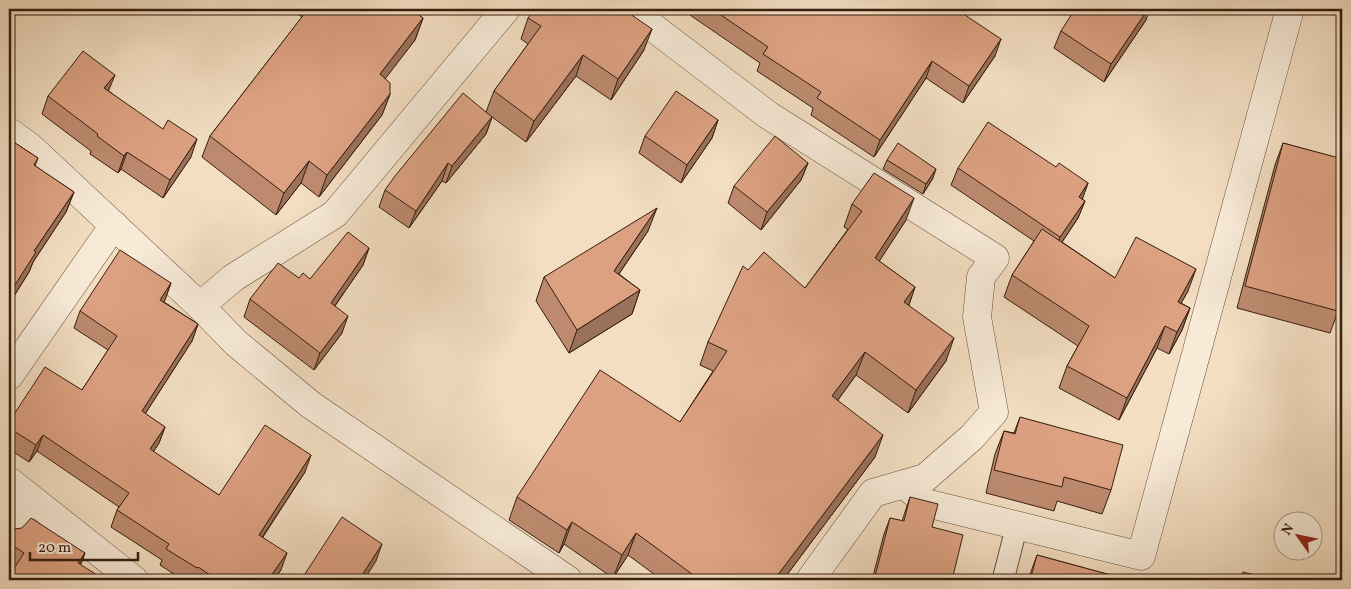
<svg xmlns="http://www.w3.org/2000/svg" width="1351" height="589" viewBox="0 0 1351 589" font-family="Vollkorn,serif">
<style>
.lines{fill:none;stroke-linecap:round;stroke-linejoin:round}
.service-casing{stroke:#654e3c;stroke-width:23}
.minor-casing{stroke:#654e3c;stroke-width:29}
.service{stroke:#f7ead7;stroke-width:21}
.minor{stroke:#f7ead7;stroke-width:28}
.wall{fill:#bd8a6f;stroke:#361e0f}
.shaded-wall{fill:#9a715a;stroke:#361e0f}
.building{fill:#dca181;stroke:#361e0f}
</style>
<rect width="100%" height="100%" fill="#f3dec2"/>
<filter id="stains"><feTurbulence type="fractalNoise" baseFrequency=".004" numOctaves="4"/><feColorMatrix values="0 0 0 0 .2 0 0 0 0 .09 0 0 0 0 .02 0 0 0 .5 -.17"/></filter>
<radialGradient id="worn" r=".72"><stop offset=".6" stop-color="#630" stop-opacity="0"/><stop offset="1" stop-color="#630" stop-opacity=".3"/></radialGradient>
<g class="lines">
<defs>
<polyline id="service" points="1003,580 1017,525"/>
<g id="minor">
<polyline points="629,9 768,115 995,258 981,277 977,317 994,412 972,437 925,478 873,493 810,580"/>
<polyline points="9,132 30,147 200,306 236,343 311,405 568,580"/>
<polyline points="200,306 233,278 335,214 506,9"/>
<polyline points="9,376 114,225"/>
<polyline points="9,481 134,580"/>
<polyline points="904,484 926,503 1141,556 1290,9"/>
<polyline points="9,531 30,499"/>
</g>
</defs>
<use href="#service" class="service-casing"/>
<use href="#minor" class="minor-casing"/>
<use href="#service" class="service"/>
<use href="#minor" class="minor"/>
</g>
<g class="wall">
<polygon points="290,9 411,9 423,18 415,40 385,78 390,94 382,115 319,197 301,183 276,215 202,157 210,136 302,17"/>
<polygon points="692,9 956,9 995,56 963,103 926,78 874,157 811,115 813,108 757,71 760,63 690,15"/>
<polygon points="528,18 644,50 611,100 576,76 526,142 492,117 486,134 446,183 442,181 409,228 379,207 385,190 486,112 494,91 528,44 521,39"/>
<polygon points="1146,20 1104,82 1054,48 1061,31"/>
<polygon points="109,91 191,157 163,198 121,169 118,173 90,154 91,151 42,114 48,96"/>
<polygon points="718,120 712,138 681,183 639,153 645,136"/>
<polygon points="1342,138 1342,294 1338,311 1330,333 1237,308 1275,165 1283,143 1337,158"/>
<polygon points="9,139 38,158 35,166 74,192 66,212 33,262 29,272 9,304"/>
<polygon points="887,160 933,178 923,194 883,169"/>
<polygon points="808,163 801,180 761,230 728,203 734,186"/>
<polygon points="1056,167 1088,183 1082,199 1085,201 1078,218 1062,242 1115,278 1188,291 1181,303 1190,308 1182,330 1169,354 1157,348 1119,420 1059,388 1067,366 1078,346 1004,297 1012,275 1034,241 951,185 958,168"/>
<polygon points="852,204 906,220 879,261 915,287 909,305 946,361 908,413 856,375 838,400 875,457 783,580 662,580 628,555 613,578 564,544 559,553 509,520 517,497 680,422 713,371 700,365 708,342 748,270 805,288 848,229 844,227"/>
<polygon points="648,231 619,274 640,290 632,314 569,353 536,301 544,277"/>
<polygon points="369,248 363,265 335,306 342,333 314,370 244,317 250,299 299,278 310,279"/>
<polygon points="171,283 164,302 198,324 192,341 145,414 165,427 159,443 153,452 219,495 305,472 263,537 281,570 273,580 183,580 160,565 162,560 111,527 117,510 119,507 37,451 29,462 9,449 9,422 82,390 108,350 74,328 80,311"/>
<polygon points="1020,417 1111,490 1102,514 1057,501 1054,511 986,493 995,454 1004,431 1014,433"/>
<polygon points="910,497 932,527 952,580 872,580 884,534 890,518 902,521"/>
<polygon points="9,527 85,553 81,564 14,568 9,565"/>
<polygon points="1037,555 1129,580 1028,580"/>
</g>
<g class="shaded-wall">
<polygon points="1148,9 1150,9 1146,20 1104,82 1111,64"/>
<polygon points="423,18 415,40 372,96 380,74"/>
<polygon points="652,29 644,50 611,100 618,79"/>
<polygon points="1001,39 995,56 963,103 969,86"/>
<polygon points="583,55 576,76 526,142 534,121"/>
<polygon points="932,61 926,78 874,157 880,140"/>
<polygon points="115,75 108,92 104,88"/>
<polygon points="390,94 382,115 319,197 327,175"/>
<polygon points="492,117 486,134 446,183 452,166"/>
<polygon points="718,120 712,138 681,183 687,165"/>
<polygon points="197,139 191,157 163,198 170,180"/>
<polygon points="127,152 121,169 118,173 124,156"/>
<polygon points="309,161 301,183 276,215 284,193"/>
<polygon points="448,163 442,181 409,228 416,211"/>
<polygon points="808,163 801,180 761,230 767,212"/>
<polygon points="936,169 933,178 923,194 926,184"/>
<polygon points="1088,183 1082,200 1079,197"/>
<polygon points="74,192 66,212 33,262 29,272 9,304 9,300 13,288 34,251"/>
<polygon points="914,198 906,220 867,280 875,258"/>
<polygon points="1085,201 1078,218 1054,254 1060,237"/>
<polygon points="657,208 648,231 605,294 614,271"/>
<polygon points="369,248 363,265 325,320 331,303"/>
<polygon points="1196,269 1188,291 1170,323 1178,302"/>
<polygon points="171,283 165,300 154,316 160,300"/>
<polygon points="915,287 907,310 904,302"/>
<polygon points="640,290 632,314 569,353 577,330"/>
<polygon points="1190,308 1182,330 1169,354 1177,332"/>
<polygon points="348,316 342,333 314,370 320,353"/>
<polygon points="198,324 192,341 136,428 142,411"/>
<polygon points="1165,326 1157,348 1119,420 1127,398"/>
<polygon points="954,338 946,361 908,413 916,390"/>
<polygon points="865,352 856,375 824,419 832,396"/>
<polygon points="165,427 159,443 144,466 150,449"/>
<polygon points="43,435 37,451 29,462 36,445"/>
<polygon points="883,435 875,457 783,580 774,580"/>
<polygon points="311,455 305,472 253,551 259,535"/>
<polygon points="572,522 564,544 559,553 567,530"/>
<polygon points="636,533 628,555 613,578 622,555"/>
<polygon points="382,544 376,561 364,580 359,580"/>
<polygon points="85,553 78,570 78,563"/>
<polygon points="287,553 281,570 273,580 268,580"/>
</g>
<g class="building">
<polygon points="308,9 411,9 423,18 380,74 390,83 390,94 327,175 309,161 284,193 210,136"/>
<polygon points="535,9 623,9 652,29 618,79 583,55 534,121 494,91 541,26 528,18"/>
<polygon points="712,9 956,9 1001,39 969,86 932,61 880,140 817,98 821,92 763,54 768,47"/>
<polygon points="1075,9 1148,9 1111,64 1061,31"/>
<polygon points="83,51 115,75 104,88 163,129 168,120 197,139 170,180 127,152 124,156 97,136 98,134 48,96"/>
<polygon points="676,91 718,120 687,165 645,136"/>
<polygon points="463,93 492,117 452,166 448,163 416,211 385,190 395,176"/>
<polygon points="988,122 1056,167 1059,163 1088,183 1079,197 1085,201 1060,237 958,168"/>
<polygon points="775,136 808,163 767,212 734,186"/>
<polygon points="9,139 38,158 34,165 74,192 34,251 36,252 13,288 12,288 9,292"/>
<polygon points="898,143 936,169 926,184 887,160"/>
<polygon points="1283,143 1339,158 1342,145 1342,294 1338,311 1245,286"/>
<polygon points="874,173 914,198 875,258 915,287 904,302 954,338 916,390 865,352 832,396 883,435 774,580 700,580 636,533 622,555 572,522 567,530 517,497 600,370 680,422 727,351 708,342 743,266 748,270 764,252 805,288 862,211 852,204"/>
<polygon points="657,208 614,271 640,290 577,330 544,277"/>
<polygon points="1042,229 1115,278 1136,237 1196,269 1178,302 1190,308 1177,332 1165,326 1127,398 1067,366 1089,326 1012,275"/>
<polygon points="348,232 369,248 331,303 348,316 320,353 250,299 278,263 299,278 303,273 310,279"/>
<polygon points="120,250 171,283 160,300 198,324 142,411 165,427 150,449 219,495 265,425 311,455 259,535 287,553 268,580 218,580 198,567 197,568 166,549 169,544 117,510 129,493 43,435 36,445 9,428 9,422 45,367 82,390 117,336 80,311"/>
<polygon points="1020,417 1123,445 1111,490 1064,477 1062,487 994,470 1004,431 1015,434"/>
<polygon points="910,497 938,504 932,527 963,535 952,580 874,580 890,518 904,521"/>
<polygon points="342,517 382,544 359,580 301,580"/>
<polygon points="31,518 85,553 78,563 105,580 9,580 9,576 24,553 9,543 9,527 14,529 22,528"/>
<polygon points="1037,555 1129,580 1030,580"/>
<polygon points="1243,572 1274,580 1240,580"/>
</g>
<rect width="1351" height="589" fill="none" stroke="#f3dec2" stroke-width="30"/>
<rect x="10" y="10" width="1331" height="569" fill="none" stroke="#361e0f" stroke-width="2.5"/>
<rect x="15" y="15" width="1321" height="559" fill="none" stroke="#361e0f"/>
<g transform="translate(1298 536) rotate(303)"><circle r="24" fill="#f7ead7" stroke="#aa9887"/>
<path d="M0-4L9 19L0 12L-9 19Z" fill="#8f2418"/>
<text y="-8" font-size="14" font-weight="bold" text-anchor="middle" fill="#361e0f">N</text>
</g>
<path d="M30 552v8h108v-8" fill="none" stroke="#361e0f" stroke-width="2.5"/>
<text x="38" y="552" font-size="15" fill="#361e0f" stroke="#f7ead7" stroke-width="4" paint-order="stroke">20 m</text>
<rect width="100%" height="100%" filter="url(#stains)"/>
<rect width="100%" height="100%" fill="url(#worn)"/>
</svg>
